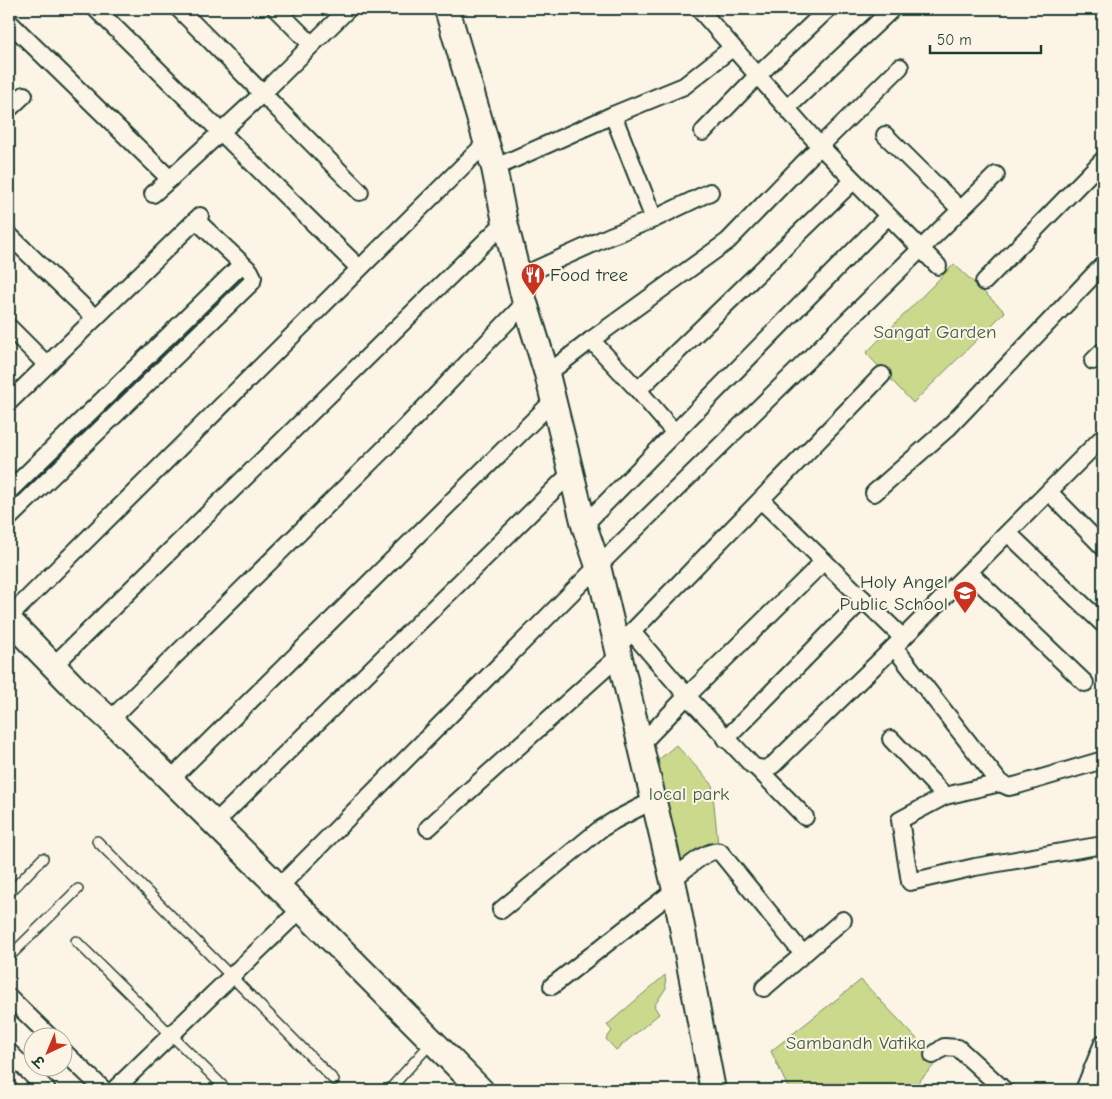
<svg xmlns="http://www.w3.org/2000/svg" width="1112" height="1099" viewBox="0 0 1112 1099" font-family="'Comic Neue','Playpen Sans Deva',sans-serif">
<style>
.green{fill:#cbd98d;stroke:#758b60}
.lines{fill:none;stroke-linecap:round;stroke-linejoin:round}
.lane-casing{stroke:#1f3d34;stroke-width:12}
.street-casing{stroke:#1f3d34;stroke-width:20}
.secondary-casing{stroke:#1f3d34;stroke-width:28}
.lane{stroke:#fcf5e5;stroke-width:9}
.street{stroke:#fcf5e5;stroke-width:16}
.secondary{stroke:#fcf5e5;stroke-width:24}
.labels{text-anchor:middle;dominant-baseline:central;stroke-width:4;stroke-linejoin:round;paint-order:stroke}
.poi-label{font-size:19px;fill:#1f3d34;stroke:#fcf5e5;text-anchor:start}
.park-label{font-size:19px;fill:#415c46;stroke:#fcf5e5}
</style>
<rect width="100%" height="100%" fill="#fcf5e5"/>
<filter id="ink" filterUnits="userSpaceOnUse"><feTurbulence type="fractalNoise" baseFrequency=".02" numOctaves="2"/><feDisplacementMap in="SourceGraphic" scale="10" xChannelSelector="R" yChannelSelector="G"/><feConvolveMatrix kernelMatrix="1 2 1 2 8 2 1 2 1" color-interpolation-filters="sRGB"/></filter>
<g filter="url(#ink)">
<g class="green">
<polygon points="954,264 1005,312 913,403 866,353"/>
<polygon points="676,745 712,784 718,845 683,869 656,762"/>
<polygon points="665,975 666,988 654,1006 659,1014 616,1050 606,1039 612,1031 607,1025"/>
<polygon points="861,980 938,1061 911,1090 789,1090 771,1051"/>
</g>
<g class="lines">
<defs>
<g id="lane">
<polyline points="97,841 334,1080"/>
<polyline points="9,893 43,858"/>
<polyline points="76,941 227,1090"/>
<polyline points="9,957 78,889"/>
<polyline points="389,1090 432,1042"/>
</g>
<g id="street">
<polyline points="96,9 359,268"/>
<polyline points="179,9 360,192"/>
<polyline points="276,9 311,44"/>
<polyline points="699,9 820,146 938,266"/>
<polyline points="9,22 170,179 263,93 348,9"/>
<polyline points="787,108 890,11"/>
<polyline points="9,109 24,95"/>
<polyline points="613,115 654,219 710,192"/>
<polyline points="703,132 757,76 828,9"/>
<polyline points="885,135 960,209"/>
<polyline points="494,168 613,115 684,86 732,48"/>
<polyline points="153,194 170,179"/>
<polyline points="9,235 95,318"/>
<polyline points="519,277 610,236 654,219"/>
<polyline points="984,282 1103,160"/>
<polyline points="9,327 47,365"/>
<polyline points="591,340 638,390 675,433"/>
<polyline points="1093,361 1103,351"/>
<polyline points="547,374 591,340 728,241 820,146 900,67"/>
<polyline points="638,390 853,181"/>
<polyline points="9,402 200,216"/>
<polyline points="9,491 242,264"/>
<polyline points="1049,492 1103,547"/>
<polyline points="874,493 948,428 1103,265"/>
<polyline points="761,500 903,638"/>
<polyline points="9,518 252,282 253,277 250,271 196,220"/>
<polyline points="584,525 888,216"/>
<polyline points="1008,533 1103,624"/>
<polyline points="969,572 1085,683"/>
<polyline points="9,617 487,142"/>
<polyline points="632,632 687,696 752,765 757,768 765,769 773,765 894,647 1103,437"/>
<polyline points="624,640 882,375"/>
<polyline points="894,647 1000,783 1009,787 1018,785 1103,760"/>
<polyline points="54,665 505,222"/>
<polyline points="110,720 399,434 525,303"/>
<polyline points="726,739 863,599"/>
<polyline points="891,739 945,796"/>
<polyline points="641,744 687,696 824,561"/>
<polyline points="757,768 805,817"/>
<polyline points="170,780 553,401"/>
<polyline points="1000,783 945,796 900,820 910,882 975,867 1103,845"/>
<polyline points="215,823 571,473"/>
<polyline points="428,828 620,655"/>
<path d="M673,879C683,872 708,847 720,852L803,954"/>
<polyline points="279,887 598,566 996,175"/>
<polyline points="501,910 599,830 615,820 654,800"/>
<polyline points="552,986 675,890"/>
<polyline points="764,988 843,920"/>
<polyline points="9,997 49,1036"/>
<polyline points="62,1050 104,1090"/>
<polyline points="9,1052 47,1090"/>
<polyline points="933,1055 944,1047 958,1048 1004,1090"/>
<polyline points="114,1090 301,909"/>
<polyline points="1084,1090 1103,1043"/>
</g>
<g id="secondary">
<polyline points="447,9 494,168 505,222 525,303 547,374 584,525 598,566 675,890 713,1090"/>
<polyline points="9,620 78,691 110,720 279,887 481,1090"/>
</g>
</defs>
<use href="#lane" class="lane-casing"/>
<use href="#street" class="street-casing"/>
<use href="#secondary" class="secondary-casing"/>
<use href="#lane" class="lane"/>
<use href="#street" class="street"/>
<use href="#secondary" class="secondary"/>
</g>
</g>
<defs>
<symbol id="restaurant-pin" viewBox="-11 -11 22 30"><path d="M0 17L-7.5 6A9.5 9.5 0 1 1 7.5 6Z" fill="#c8321e" stroke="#fcf5e5"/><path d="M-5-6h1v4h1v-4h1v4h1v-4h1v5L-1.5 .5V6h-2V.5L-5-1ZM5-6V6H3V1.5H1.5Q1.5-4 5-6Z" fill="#fff"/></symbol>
<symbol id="school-pin" viewBox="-11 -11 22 30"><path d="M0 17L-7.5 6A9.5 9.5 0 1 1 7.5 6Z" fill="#c8321e" stroke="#fcf5e5"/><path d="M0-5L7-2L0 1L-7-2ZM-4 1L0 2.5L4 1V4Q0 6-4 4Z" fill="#fff"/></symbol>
</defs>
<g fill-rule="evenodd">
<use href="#restaurant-pin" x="519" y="261" width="28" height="38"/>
<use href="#school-pin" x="951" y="579" width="28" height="38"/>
</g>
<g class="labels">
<g class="poi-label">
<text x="550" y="275">Food tree</text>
<text x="948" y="582" text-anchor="end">Holy Angel<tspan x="948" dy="22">Public School</tspan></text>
</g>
<g class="park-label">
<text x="935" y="332">Sangat Garden</text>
<text x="689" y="794">local park</text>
<text x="856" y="1043">Sambandh Vatika</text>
</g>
</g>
<rect width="1112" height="1099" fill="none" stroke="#fcf5e5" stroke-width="30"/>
<rect x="15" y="15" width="1082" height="1069" fill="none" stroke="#1f3d34" stroke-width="2" filter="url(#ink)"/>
<g transform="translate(48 1052) rotate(224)"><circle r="24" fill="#fcf5e5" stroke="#a4ab9e"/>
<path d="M0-4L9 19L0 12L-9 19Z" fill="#c8321e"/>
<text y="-8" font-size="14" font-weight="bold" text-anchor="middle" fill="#1f3d34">उ</text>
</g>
<path d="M930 45v8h111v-8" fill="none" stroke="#1f3d34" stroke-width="2.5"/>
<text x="937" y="45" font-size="15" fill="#1f3d34" stroke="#fcf5e5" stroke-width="4" paint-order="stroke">50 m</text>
</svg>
